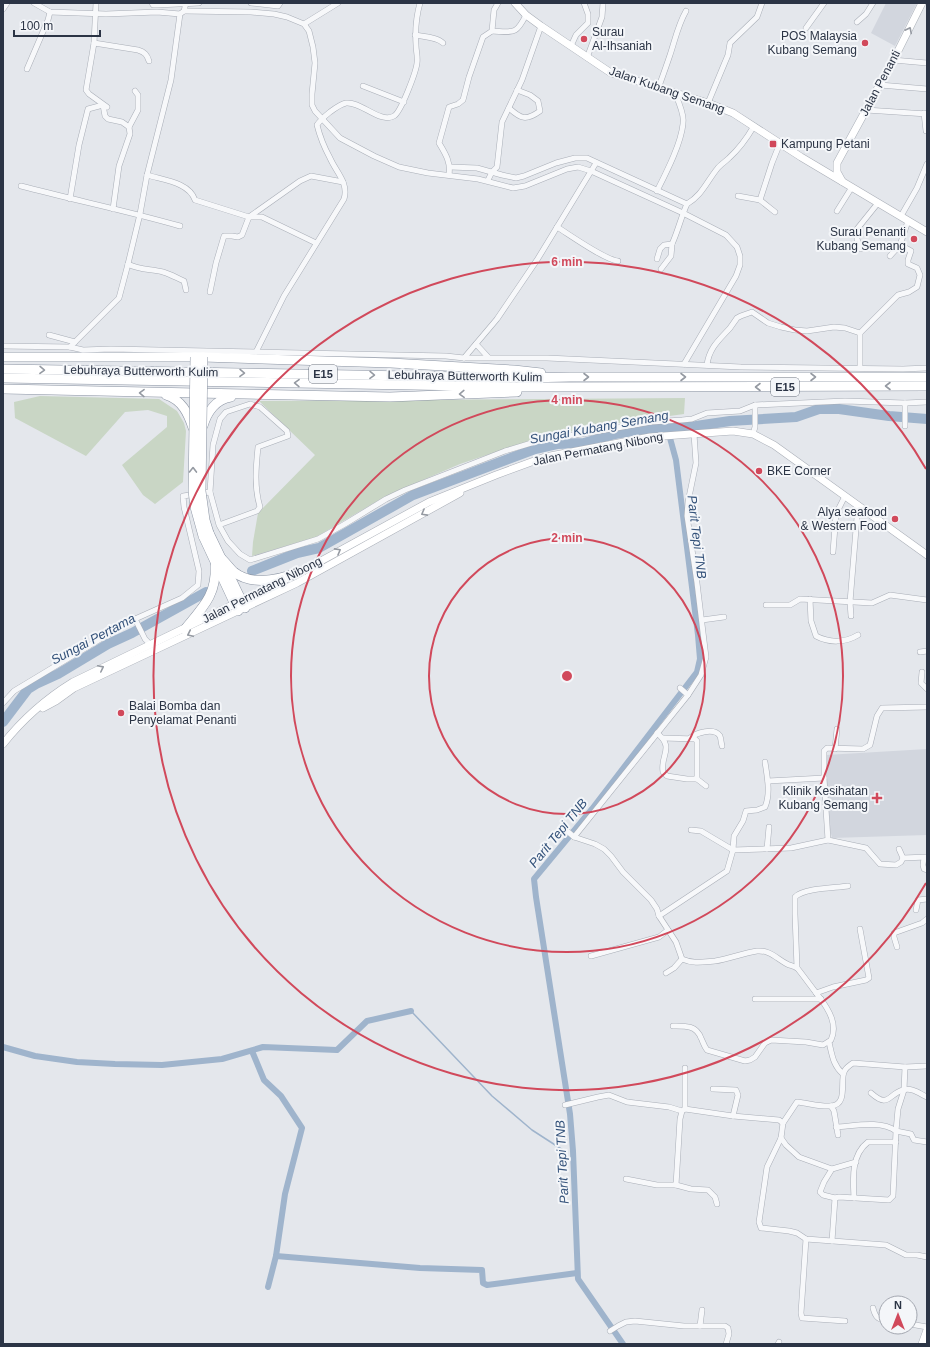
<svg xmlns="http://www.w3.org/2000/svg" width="930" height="1347" viewBox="0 0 930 1347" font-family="Arial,sans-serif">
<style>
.built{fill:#d2d6de}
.green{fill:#c9d6c5}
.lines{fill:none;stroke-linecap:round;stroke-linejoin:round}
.stream{stroke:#9fb4cc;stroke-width:1.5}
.canal{stroke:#9fb4cc;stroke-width:6}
.river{stroke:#9fb4cc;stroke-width:10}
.minor-casing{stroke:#a9aeb7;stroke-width:6}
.secondary-casing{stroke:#a9aeb7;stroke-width:8}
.motorway-casing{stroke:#8b94a3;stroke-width:10}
.minor{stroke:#f7f8fa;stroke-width:5}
.secondary{stroke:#fff;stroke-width:7}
.motorway{stroke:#fff;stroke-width:9}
.motorway-bridge-casing{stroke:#8b94a3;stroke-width:10;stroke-linecap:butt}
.motorway-bridge{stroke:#fff;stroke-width:9}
.oneway{stroke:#959aa2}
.ring{fill:none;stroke:#d1495b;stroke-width:2}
.poi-dot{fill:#d1495b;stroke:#f4f6f9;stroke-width:1.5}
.labels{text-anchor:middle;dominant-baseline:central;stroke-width:4;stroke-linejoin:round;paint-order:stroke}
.shield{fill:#f4f6f9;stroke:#676e7b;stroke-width:1}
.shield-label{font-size:11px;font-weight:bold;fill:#2b3445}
.poi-label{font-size:12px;fill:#2b3445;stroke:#f4f6f9;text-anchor:start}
.street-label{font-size:12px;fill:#2b3445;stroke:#f4f6f9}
.water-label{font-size:13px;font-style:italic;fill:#34527a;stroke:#f4f6f9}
.centre{fill:#d1495b;stroke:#f4f6f9;stroke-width:2}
.ring-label{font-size:12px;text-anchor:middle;font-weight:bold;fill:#d1495b;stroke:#f4f6f9;stroke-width:4;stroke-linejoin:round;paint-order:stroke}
</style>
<rect width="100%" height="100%" fill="#e4e7ec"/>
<g class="built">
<polygon points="886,3 917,3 895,46 871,33"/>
<polygon points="927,749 927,835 832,838 827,816 825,780 826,755"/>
</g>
<g class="green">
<polygon points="40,396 159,399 177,411 184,423 186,431 183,482 155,504 143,495 122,465 167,427 167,416 148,410 125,412 86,456 15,418 14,402"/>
<polygon points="685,398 684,414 604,425 538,438 460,464 386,496 316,537 252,556 253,542 258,513 315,455 259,401"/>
</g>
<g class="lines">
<polyline class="stream" points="411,1011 492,1096 532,1130 566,1152"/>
<g class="canal">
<polyline points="3,1047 35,1056 77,1062 115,1064 162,1065 222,1059 263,1047 337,1050 367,1021 411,1011"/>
<polyline points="252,1051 264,1080 281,1096 302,1128 285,1194 276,1256 268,1287"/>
<polyline points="276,1256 420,1268 482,1270 483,1283 487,1285 577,1273"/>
<polyline points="623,1344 578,1279 573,1151 570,1114 536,897 534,879 592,809 697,672 700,659 698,635 676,460 667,427"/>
</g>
<g class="river">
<polyline points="252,571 297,553 319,548 413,495 535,449 557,444 584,443 615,434 638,430 696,426 730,421 796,417 819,409 839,409 889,416 927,419"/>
<polyline points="3,722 28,689 36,684 58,674 108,644 132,633 206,592"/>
</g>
<defs>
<g id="minor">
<polyline points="34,3 50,12 106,14 157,12 180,14"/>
<polyline points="96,3 94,43 86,90 89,94 107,107"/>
<polyline points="152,3 153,5 157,5 199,3"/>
<polyline points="251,3 278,6 280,3"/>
<polyline points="3,9 7,3"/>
<polyline points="184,11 251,12 274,14 287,17 304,24 309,31 313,47 315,63 312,94 312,105 315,111 340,138 374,156 399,167 428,173 478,179 513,188 525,186 567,169 578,167 591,171 683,213 726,235 737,247 740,256 740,265 736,276 684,364"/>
<polyline points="857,22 866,14 873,3"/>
<polyline points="304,24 338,3"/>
<polyline points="806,28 824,3"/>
<path d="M492,31C514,32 516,35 526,15"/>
<path d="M415,35C425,37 437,37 443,43"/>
<path d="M94,43L138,50C145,52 147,55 149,61"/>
<polyline points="571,46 576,35 588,23 588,14 584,3"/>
<polyline points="587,58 602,17 603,3"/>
<polyline points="893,60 927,63"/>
<polyline points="27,69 48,20 50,12"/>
<polyline points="880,85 927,89"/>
<polyline points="363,86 404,102"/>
<path d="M658,89C662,78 666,67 670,55C675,40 678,25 686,11"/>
<polyline points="708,103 728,55 730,43 757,17 762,3"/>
<path d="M509,108C521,119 526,121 540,111L538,101L530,95L517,90"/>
<polyline points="866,110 927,114"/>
<polyline points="924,113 926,131 927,131"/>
<path d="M450,167L477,168L502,175L516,178L524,176L556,163L575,158H587L687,204C702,195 706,183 717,169C720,165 725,162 729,158C739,149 747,138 754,126"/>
<path d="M147,175C163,180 189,182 195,200L249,217H262L316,243"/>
<path d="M449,175C451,162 445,153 439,143L449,107L458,104L463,100L469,77L483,37L492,31L494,10L498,3"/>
<polyline points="488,180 492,172 497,167 502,122 522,80 541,26"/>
<path d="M21,186C74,200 128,211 180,226"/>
<path d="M657,191C666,173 681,144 683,124C685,114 678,103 676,94"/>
<polyline points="738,196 760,200"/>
<polyline points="70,199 79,145 88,109 103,105 105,116 108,119 122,122 129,127"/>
<polyline points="113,209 119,166 130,134 129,127 138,110 138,95 135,91"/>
<polyline points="837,211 852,187"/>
<polyline points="775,212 760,200 772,163 780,143"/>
<polyline points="901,216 917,188 927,164"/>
<path d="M557,227C570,235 605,260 618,261"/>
<polyline points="861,249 857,239 857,229 878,203"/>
<polyline points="890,256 900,245"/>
<path d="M657,259L660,249L664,245L672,244C678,231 681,217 687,204"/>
<path d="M128,264C139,270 151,269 163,272C170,274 177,278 184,281L186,290"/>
<polyline points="661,269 671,256 672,244"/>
<polyline points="210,292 216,263 224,236 232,236 238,237 242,235 249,217 300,181 311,176 343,182"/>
<polyline points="49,335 75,342"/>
<polyline points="476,344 488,357"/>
<polyline points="3,346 70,347 83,350 111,349 446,356 464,358 547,358 741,367 903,369 927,368"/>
<polyline points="70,347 119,298 128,264 140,214 147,175 171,80 180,14 184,11 186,3"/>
<path d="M256,352L284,296L344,199C349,183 336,172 330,158C324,147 320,137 317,125C321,119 325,116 330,112C334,109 341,104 346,103C361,101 380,124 394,116C401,112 416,72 417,63C418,57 416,51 416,45C415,30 416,17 420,3"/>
<polyline points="464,358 497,319 537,260 596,163"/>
<path d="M707,365C709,348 719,340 730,328C732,325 735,321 737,318C741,315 747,314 752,312L768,323L781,327L795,330L807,331L834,327L845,328L860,333"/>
<polyline points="860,368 860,333 898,295 909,292 917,287 920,275 917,268 908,264 908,260 911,251 900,245 908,221"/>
<polyline points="905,426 905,403"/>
<polyline points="753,434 755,427 755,405"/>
<path d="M219,525L257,511L260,507C254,487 256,467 258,447L288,436L287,431L260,407L250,404L226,412L220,419L213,445L210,492L219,525L228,541L240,554L250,560L318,539L345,524L386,499L405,490L505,451L548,438L582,434L651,422L682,420L692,419L707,413L740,411L755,405L845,401L905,403L927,402"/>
<polyline points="833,552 836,514 845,496"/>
<path d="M810,599L811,621L816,636C829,643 845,643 858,635"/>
<polyline points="766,605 790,605 800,599 872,603 890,595 927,600"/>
<polyline points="851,616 850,602 858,505"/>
<polyline points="135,619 145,639 150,644"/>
<polyline points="702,620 724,617"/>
<polyline points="920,652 927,651"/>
<polyline points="922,672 921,683 927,689"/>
<polyline points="680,688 688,695"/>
<polyline points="3,703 14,691 97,641 135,619 182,598 198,585 199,571 184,507 183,496 210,492"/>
<path d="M657,733C675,748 660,755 663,772L667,776L687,779H697L706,786"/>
<polyline points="663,738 695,739 697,741 697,779"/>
<path d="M690,738C696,733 714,727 720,736C721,739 721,742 722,746"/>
<polyline points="835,749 837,729"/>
<polyline points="768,781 824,778"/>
<path d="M566,830L574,837L595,844L604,849L611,856L623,872L651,900L657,909L659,916L676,942L682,959C693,964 703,962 715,961C729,959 743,953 757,951C770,950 776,958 787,964C791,966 795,966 798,969C805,978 813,989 820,998C829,1010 838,1025 831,1040L823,1045L806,1042L771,1040L765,1043L755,1057L750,1060L745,1061L707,1050C704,1046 703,1042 701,1038C696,1025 685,1026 673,1026"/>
<polyline points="691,830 701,831 733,850 791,848 828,840 866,848 880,864 896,865 901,862 903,858 899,849"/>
<polyline points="574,837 688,695 701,675 706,657 697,583 687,516 688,502 696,463 694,434"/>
<polyline points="828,840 824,778 824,751 827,748 863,749 870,745 877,716 882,708 927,707"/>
<polyline points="767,849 769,827"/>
<polyline points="903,858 927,857"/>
<polyline points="924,858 923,865 924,869 927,870"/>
<polyline points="916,910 918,900 927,899"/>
<path d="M659,916L727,871L733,850L734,836L743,821L746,811L757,810L765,807C771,793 767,776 765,762"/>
<polyline points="897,947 894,937 894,933 922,923 927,919"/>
<polyline points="591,956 659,937 668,930"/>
<path d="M797,968L795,914V897C804,888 835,888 848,886"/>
<polyline points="666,973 674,968 682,959"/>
<polyline points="816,993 833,987 866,980 869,978 860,929"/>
<polyline points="755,999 821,999"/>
<path d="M829,1042C832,1055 833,1065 843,1074"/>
<path d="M927,1066L905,1067L853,1063C849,1066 846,1067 844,1072C840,1082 848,1105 831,1106C820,1107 808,1103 797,1102L783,1123L781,1138L767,1167L759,1222L761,1228L789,1231L797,1233L806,1239L886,1245L906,1255H917L927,1257"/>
<polyline points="905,1067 904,1090 898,1109 896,1131 911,1134 914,1140 927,1142"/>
<polyline points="685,1068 685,1109"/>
<polyline points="713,1089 736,1090 738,1095 733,1116"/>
<path d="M871,1093C889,1109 888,1094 903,1090C912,1087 920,1094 927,1097"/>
<polyline points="565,1105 598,1097 609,1095 627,1102 669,1107 682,1111 685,1109 733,1116 779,1120 783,1123"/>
<polyline points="831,1106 834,1111 838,1135"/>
<path d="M836,1127C855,1126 880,1120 896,1131L893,1196L889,1200L839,1197L835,1198L823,1195L820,1192L824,1182L832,1169L856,1162"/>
<polyline points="781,1138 786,1145 799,1157 832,1169"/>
<polyline points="626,1179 657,1185 676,1185 691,1189 708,1190 715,1197 717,1204"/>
<polyline points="676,1185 680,1119 682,1111"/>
<path d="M854,1198C853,1179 851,1155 868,1142H896"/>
<polyline points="806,1239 801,1313 802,1318 845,1321"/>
<polyline points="832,1241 835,1198"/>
<path d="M873,1308C875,1316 877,1319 886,1321"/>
<polyline points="910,1324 927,1327"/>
<polyline points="700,1326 702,1310"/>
<polyline points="610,1331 618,1326 626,1322 635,1321 684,1326 725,1326 728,1328 729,1334 726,1344"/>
<polyline points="778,1344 779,1342"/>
</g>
<g id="secondary">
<polyline points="515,3 526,15 541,26 611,73 708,103 733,113 801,157 927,232"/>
<polyline points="842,181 837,172 837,163 897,53 922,3"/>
<polyline points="299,573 429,502 496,475 545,457 650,437 733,431 753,434 774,445 927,555"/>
<polyline points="43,708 56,701 74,688 297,583 460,493"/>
<path d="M3,744C22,720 47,698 73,682L286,579"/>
<polyline points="922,1344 927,1330"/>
</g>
<g id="motorway">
<polyline points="3,357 203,357 391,363 514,370 541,373"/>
<polyline points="3,369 524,378 570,377 927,377"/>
<polyline points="3,378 524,387 927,386"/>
<polyline points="3,389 390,397 517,392"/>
<path d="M166,395C182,400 188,413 193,428"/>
<path d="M203,426C207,412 216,399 231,397"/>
<polyline points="209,533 245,608"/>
<polyline points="203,536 238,611"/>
<path d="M221,558C225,562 230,568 234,572C253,587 282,579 302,571"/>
<path d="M185,629C202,608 217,595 215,566"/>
</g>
</defs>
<use href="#minor" class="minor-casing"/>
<use href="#secondary" class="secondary-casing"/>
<use href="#motorway" class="motorway-casing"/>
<use href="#minor" class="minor"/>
<use href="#secondary" class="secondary"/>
<use href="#motorway" class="motorway"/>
<defs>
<g id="motorway-bridge">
<polyline points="195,357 193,491 195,507 203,536"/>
<polyline points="203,357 201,491 205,520 209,533"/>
</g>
</defs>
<use href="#motorway-bridge" class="motorway-bridge-casing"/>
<use href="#motorway-bridge" class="motorway-bridge"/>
</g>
<defs><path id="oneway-chevron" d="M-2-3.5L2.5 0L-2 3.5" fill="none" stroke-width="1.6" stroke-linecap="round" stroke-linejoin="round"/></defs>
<g class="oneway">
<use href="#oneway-chevron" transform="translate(909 30) rotate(-63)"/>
<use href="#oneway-chevron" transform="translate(42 370) rotate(1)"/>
<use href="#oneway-chevron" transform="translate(242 373) rotate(1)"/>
<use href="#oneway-chevron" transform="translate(372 375) rotate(1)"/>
<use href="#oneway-chevron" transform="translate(586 377)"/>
<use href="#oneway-chevron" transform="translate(683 377)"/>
<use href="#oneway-chevron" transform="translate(813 377)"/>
<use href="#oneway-chevron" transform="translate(297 383) rotate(-179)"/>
<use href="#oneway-chevron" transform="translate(888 386) rotate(180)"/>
<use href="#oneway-chevron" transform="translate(758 387) rotate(180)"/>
<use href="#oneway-chevron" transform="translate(142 393) rotate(-179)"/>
<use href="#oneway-chevron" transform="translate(462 394) rotate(178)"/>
<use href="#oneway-chevron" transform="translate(193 470) rotate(-89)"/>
<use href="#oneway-chevron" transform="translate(424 513) rotate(151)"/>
<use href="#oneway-chevron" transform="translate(338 551) rotate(-29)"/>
<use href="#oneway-chevron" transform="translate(190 634) rotate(155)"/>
<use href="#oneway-chevron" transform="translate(101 668) rotate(-27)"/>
</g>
<g class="ring">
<circle cx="567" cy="676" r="138"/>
<circle cx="567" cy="676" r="276"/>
<path d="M926 883A414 414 0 1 1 926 469"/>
</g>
<g class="poi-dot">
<circle cx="584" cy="39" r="4"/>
<circle cx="865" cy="43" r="4"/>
<rect x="769" y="140" width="8" height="8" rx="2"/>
<circle cx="914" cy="239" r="4"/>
<circle cx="759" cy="471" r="4"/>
<circle cx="895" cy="519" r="4"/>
<circle cx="121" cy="713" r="4"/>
<path d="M875 792h4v4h4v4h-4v4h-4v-4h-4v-4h4z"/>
</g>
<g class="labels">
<g class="shield">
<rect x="309" y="365" width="28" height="18" rx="3"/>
<rect x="771" y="378" width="28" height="18" rx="3"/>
</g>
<g class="shield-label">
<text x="323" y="374">E15</text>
<text x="785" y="387">E15</text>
</g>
<g class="poi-label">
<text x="592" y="32">Surau<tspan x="592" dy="14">Al-Ihsaniah</tspan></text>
<text x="857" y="36" text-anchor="end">POS Malaysia<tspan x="857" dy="14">Kubang Semang</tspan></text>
<text x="781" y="144">Kampung Petani</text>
<text x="906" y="232" text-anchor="end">Surau Penanti<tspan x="906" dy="14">Kubang Semang</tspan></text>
<text x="767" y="471">BKE Corner</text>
<text x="887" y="512" text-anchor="end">Alya seafood<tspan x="887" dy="14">&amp; Western Food</tspan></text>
<text x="129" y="706">Balai Bomba dan<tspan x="129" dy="14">Penyelamat Penanti</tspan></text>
<text x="868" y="791" text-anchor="end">Klinik Kesihatan<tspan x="868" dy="14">Kubang Semang</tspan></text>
</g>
<g class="street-label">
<text transform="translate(880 83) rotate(-62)">Jalan Penanti</text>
<text transform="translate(667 90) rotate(19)">Jalan Kubang Semang</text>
<text transform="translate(141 371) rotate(1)">Lebuhraya Butterworth Kulim</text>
<text transform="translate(465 376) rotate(1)">Lebuhraya Butterworth Kulim</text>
<text transform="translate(598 449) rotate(-11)">Jalan Permatang Nibong</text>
<text transform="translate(262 590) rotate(-27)">Jalan Permatang Nibong</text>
</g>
<g class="water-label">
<text transform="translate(599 427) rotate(-10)">Sungai Kubang Semang</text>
<text transform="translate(697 537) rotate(83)">Parit Tepi TNB</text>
<text transform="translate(93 639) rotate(-28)">Sungai Pertama</text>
<text transform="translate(558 833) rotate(-51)">Parit Tepi TNB</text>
<text transform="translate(562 1162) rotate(-93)">Parit Tepi TNB</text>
</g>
</g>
<circle cx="567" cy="676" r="6" class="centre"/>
<g class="ring-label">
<text x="567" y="266">6 min</text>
<text x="567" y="404">4 min</text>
<text x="567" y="542">2 min</text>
</g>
<rect width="930" height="1347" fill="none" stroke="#2b3445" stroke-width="8"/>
<g transform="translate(898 1315)"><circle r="19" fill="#f4f6f9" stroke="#a4a8b1"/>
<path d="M0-3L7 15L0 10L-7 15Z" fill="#d1495b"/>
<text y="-6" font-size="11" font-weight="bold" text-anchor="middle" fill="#2b3445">N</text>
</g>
<path d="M14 30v6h86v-6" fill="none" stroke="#2b3445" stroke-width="2"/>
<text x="20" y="30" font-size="12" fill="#2b3445" stroke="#f4f6f9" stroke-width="3" paint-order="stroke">100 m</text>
</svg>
